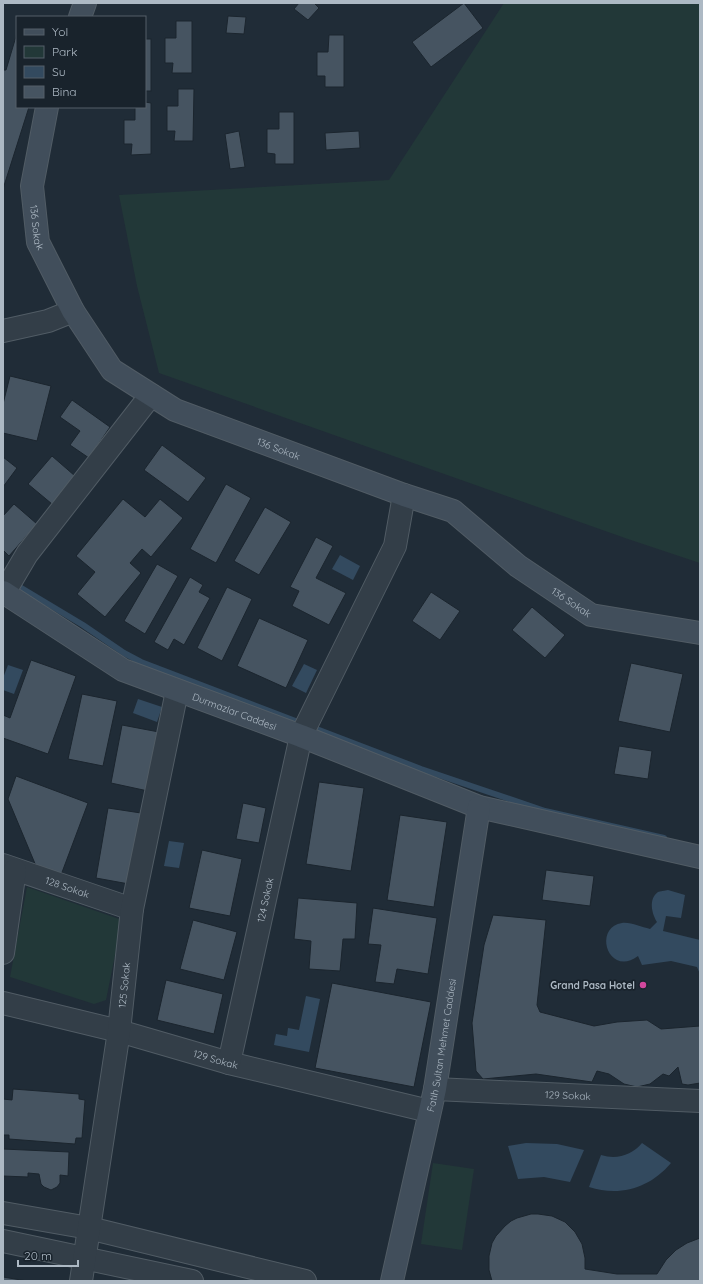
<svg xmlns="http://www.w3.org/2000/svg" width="703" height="1284" viewBox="0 0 703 1284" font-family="Quicksand,sans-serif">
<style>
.green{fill:#223838}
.water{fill:#334a5f}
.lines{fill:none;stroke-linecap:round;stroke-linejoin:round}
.stream{stroke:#334a5f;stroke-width:6}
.building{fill:#465461;stroke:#1b252e}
.street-casing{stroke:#515c65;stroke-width:24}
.secondary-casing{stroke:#515c65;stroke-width:24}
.street{stroke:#333e48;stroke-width:22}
.secondary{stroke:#414e5b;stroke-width:22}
.hotel-dot{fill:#d1479c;stroke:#19232c;stroke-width:1.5}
.labels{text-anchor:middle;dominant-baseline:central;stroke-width:3.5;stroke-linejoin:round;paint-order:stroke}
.street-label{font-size:10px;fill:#adb9c4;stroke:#19232c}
.poi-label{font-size:10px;font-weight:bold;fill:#adb9c4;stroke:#19232c;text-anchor:end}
</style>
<rect width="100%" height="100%" fill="#202c37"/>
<g class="green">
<polygon points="504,3 700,3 700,563 625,538 159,373 137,286 119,195 389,180"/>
<polygon points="27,887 122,920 106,1000 94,1004 10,977"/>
<polygon points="433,1163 474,1169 462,1250 421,1244"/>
</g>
<g class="water">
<polygon points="340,555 360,566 353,580 332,569"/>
<polygon points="304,664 317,670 306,693 292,686"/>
<polygon points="8,665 23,670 14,694 3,690 3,678"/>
<polygon points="138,699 162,707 157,722 133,713"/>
<polygon points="169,841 184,843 179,868 164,866"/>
<path d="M668,890L685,895L681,918L666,916L663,931L700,940V974L697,967L671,961L642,965L638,956C609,978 592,928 622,923C631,922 641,927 650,929L657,922C652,914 648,899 658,892C660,891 665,891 668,890Z"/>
<polygon points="306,996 320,999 309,1052 274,1045 276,1034 287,1036 288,1028 299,1030"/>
<polygon points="526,1143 557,1144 584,1150 570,1182 544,1177 518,1179 508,1146"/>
<path d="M642,1143L671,1163C650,1188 620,1197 589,1187L601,1155C617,1160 632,1155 642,1143Z"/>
</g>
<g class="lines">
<polyline class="stream" points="13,583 83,625 124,653 141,662 421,769 545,811 664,838"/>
</g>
<g class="building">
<polygon points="299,3 314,3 319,8 308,20 294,9"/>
<polygon points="464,3 483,28 431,67 412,42"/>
<polygon points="228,16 246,17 244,34 226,33"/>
<polygon points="176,21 192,21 192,73 172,73 173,63 165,63 165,38 176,38"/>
<polygon points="17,33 17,107 29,107 3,189 3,70 6,70"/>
<polygon points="329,35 344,35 344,87 325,87 325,76 317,76 317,52 328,52"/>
<rect x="145" y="39" width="6" height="52"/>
<polygon points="178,89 194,89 193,141 174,141 175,131 167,131 167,106 178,106"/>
<polygon points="145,102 151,103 151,154 131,155 132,144 124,144 124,120 135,120 135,107 145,107"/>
<polygon points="279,112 294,112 294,164 275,164 275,154 267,153 267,129 279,129"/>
<polygon points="239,131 245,167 230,169 225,134"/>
<polygon points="359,131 360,148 326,150 325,133"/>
<polygon points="10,376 51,386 37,441 3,433 3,404"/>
<polygon points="72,400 110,427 89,458 70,445 80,431 60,417"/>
<polygon points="162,445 206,478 188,502 144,470"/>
<polygon points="52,456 75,476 52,504 28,484"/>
<polygon points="3,457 17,468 3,487"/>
<polygon points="226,484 251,498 216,563 190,549"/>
<polygon points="123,499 145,517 160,499 183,518 151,557 142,549 130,563 141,573 105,617 77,594 95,572 76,556"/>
<polygon points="14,504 37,524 9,556 3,550 3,516"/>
<polygon points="265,507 291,522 259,575 234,561"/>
<polygon points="316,537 333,546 316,578 346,593 329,625 292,606 299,591 290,587"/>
<polygon points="157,564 178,576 145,634 124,621"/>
<polygon points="190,577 203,585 199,592 210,598 184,645 174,639 168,650 154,642"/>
<polygon points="227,587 252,599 222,661 197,648"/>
<polygon points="431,592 460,611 440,640 412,621"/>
<polygon points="532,607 565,635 545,658 512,630"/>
<polygon points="259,618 308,640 286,688 237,666"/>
<polygon points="31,660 76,676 48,754 3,738 3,715 10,718"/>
<polygon points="631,663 683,674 670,732 618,721"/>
<polygon points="82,694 117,701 103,766 68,759"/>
<polygon points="122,725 159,732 148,791 111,783"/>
<polygon points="619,746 652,751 648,779 614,774"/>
<polygon points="16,776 88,803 61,875 36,866 8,799"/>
<polygon points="319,782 364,788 351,871 306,864"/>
<polygon points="243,803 266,808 259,843 236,839"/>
<polygon points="108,808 141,813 129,884 96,878"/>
<polygon points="400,815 447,822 434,907 387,900"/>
<polygon points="202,850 242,859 230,916 189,908"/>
<polygon points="546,870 594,876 590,906 542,900"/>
<polygon points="298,898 357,903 355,939 343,939 340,971 309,969 311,941 294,939"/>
<polygon points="373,908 437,918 428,974 397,969 394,984 375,982 381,945 368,944"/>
<polygon points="493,915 546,920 537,1005 540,1012 594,1026 617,1022 647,1020 661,1029 700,1026 700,1083 688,1085 682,1084 678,1067 669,1076 663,1074 650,1084 637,1087 624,1084 609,1074 597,1071 592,1082 536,1074 483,1079 476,1071 472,1023 484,945"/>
<polygon points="193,920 237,932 224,980 180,969"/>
<polygon points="166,980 223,994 214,1034 157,1020"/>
<polygon points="332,983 431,1002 414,1087 315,1068"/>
<polygon points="13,1089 79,1094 79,1099 85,1100 82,1138 76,1138 75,1144 9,1139 9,1135 3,1135 3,1099 12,1100"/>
<polygon points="3,1149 69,1152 68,1176 60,1175 60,1183 57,1187 51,1190 44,1187 41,1184 39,1174 28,1173 28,1177 3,1176"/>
<polygon points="531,1214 538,1214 552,1216 565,1222 575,1232 582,1244 585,1258 585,1269 617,1274 657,1274 666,1260 676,1250 687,1243 700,1238 700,1281 492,1281 489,1270 489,1256 492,1243 496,1236 505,1226 511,1221 517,1218"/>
<polygon points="3,1277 27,1281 3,1281"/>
</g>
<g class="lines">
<defs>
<g id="street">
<polyline points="3,331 48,321 73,311"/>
<polyline points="4,593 27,554 151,395"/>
<path id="s1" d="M3,865L132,909"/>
<polyline points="3,953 15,870"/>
<path id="s2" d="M3,1003L119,1031L229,1063L429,1111"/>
<path id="s3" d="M229,1063L301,736L395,546L404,495"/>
<path id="s4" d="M435,1089L700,1101"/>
<polyline points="3,1213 89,1228 305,1281"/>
<polyline points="3,1241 192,1281"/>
<path id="s5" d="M81,1281L119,1031L132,909L177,691"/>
</g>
<g id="secondary">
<polyline points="80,17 85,3"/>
<path id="s6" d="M47,107L32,186L38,242L73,311L112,370L175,410L404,495L453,511L518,566L591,615L700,633"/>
<path id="s7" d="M3,592L123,670L301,736L479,807L700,857"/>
<path id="s8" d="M392,1281L435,1089L479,807"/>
</g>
</defs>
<use href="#street" class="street-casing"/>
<use href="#secondary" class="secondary-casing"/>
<use href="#street" class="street"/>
<use href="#secondary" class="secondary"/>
</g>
<circle class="hotel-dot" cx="643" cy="985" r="4"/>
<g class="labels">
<g class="street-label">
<text stroke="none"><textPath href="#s6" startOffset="122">136 Sokak</textPath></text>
<text stroke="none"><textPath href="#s6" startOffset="470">136 Sokak</textPath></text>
<text stroke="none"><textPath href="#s6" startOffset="805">136 Sokak</textPath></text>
<text stroke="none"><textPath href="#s7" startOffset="262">Durmazlar Caddesi</textPath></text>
<text stroke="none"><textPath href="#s1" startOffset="68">128 Sokak</textPath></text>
<text stroke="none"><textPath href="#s3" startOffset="167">124 Sokak</textPath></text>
<text stroke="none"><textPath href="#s5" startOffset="299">125 Sokak</textPath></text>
<text stroke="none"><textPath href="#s8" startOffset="241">Fatih Sultan Mehmet Caddesi</textPath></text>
<text stroke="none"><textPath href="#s2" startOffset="220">129 Sokak</textPath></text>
<text stroke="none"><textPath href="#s4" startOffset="133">129 Sokak</textPath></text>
</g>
<g class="poi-label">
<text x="635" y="985">Grand Pasa Hotel</text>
</g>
</g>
<rect width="703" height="1284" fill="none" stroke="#adb9c4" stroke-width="8"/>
<rect x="16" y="16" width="130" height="92" fill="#19232c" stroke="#545f69"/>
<rect x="24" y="29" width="20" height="6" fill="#414e5b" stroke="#545f69"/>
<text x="52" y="36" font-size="12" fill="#adb9c4">Yol</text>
<rect x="24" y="46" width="20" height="12" fill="#223838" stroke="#545f69"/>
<text x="52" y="56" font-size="12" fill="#adb9c4">Park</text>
<rect x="24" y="66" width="20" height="12" fill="#334a5f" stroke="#545f69"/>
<text x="52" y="76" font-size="12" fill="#adb9c4">Su</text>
<rect x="24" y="86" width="20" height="12" fill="#465461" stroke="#545f69"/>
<text x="52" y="96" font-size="12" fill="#adb9c4">Bina</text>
<path d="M18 1260v6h60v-6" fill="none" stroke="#adb9c4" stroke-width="2"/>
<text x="24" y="1260" font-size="12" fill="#adb9c4" stroke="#19232c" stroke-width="3" paint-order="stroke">20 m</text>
</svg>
